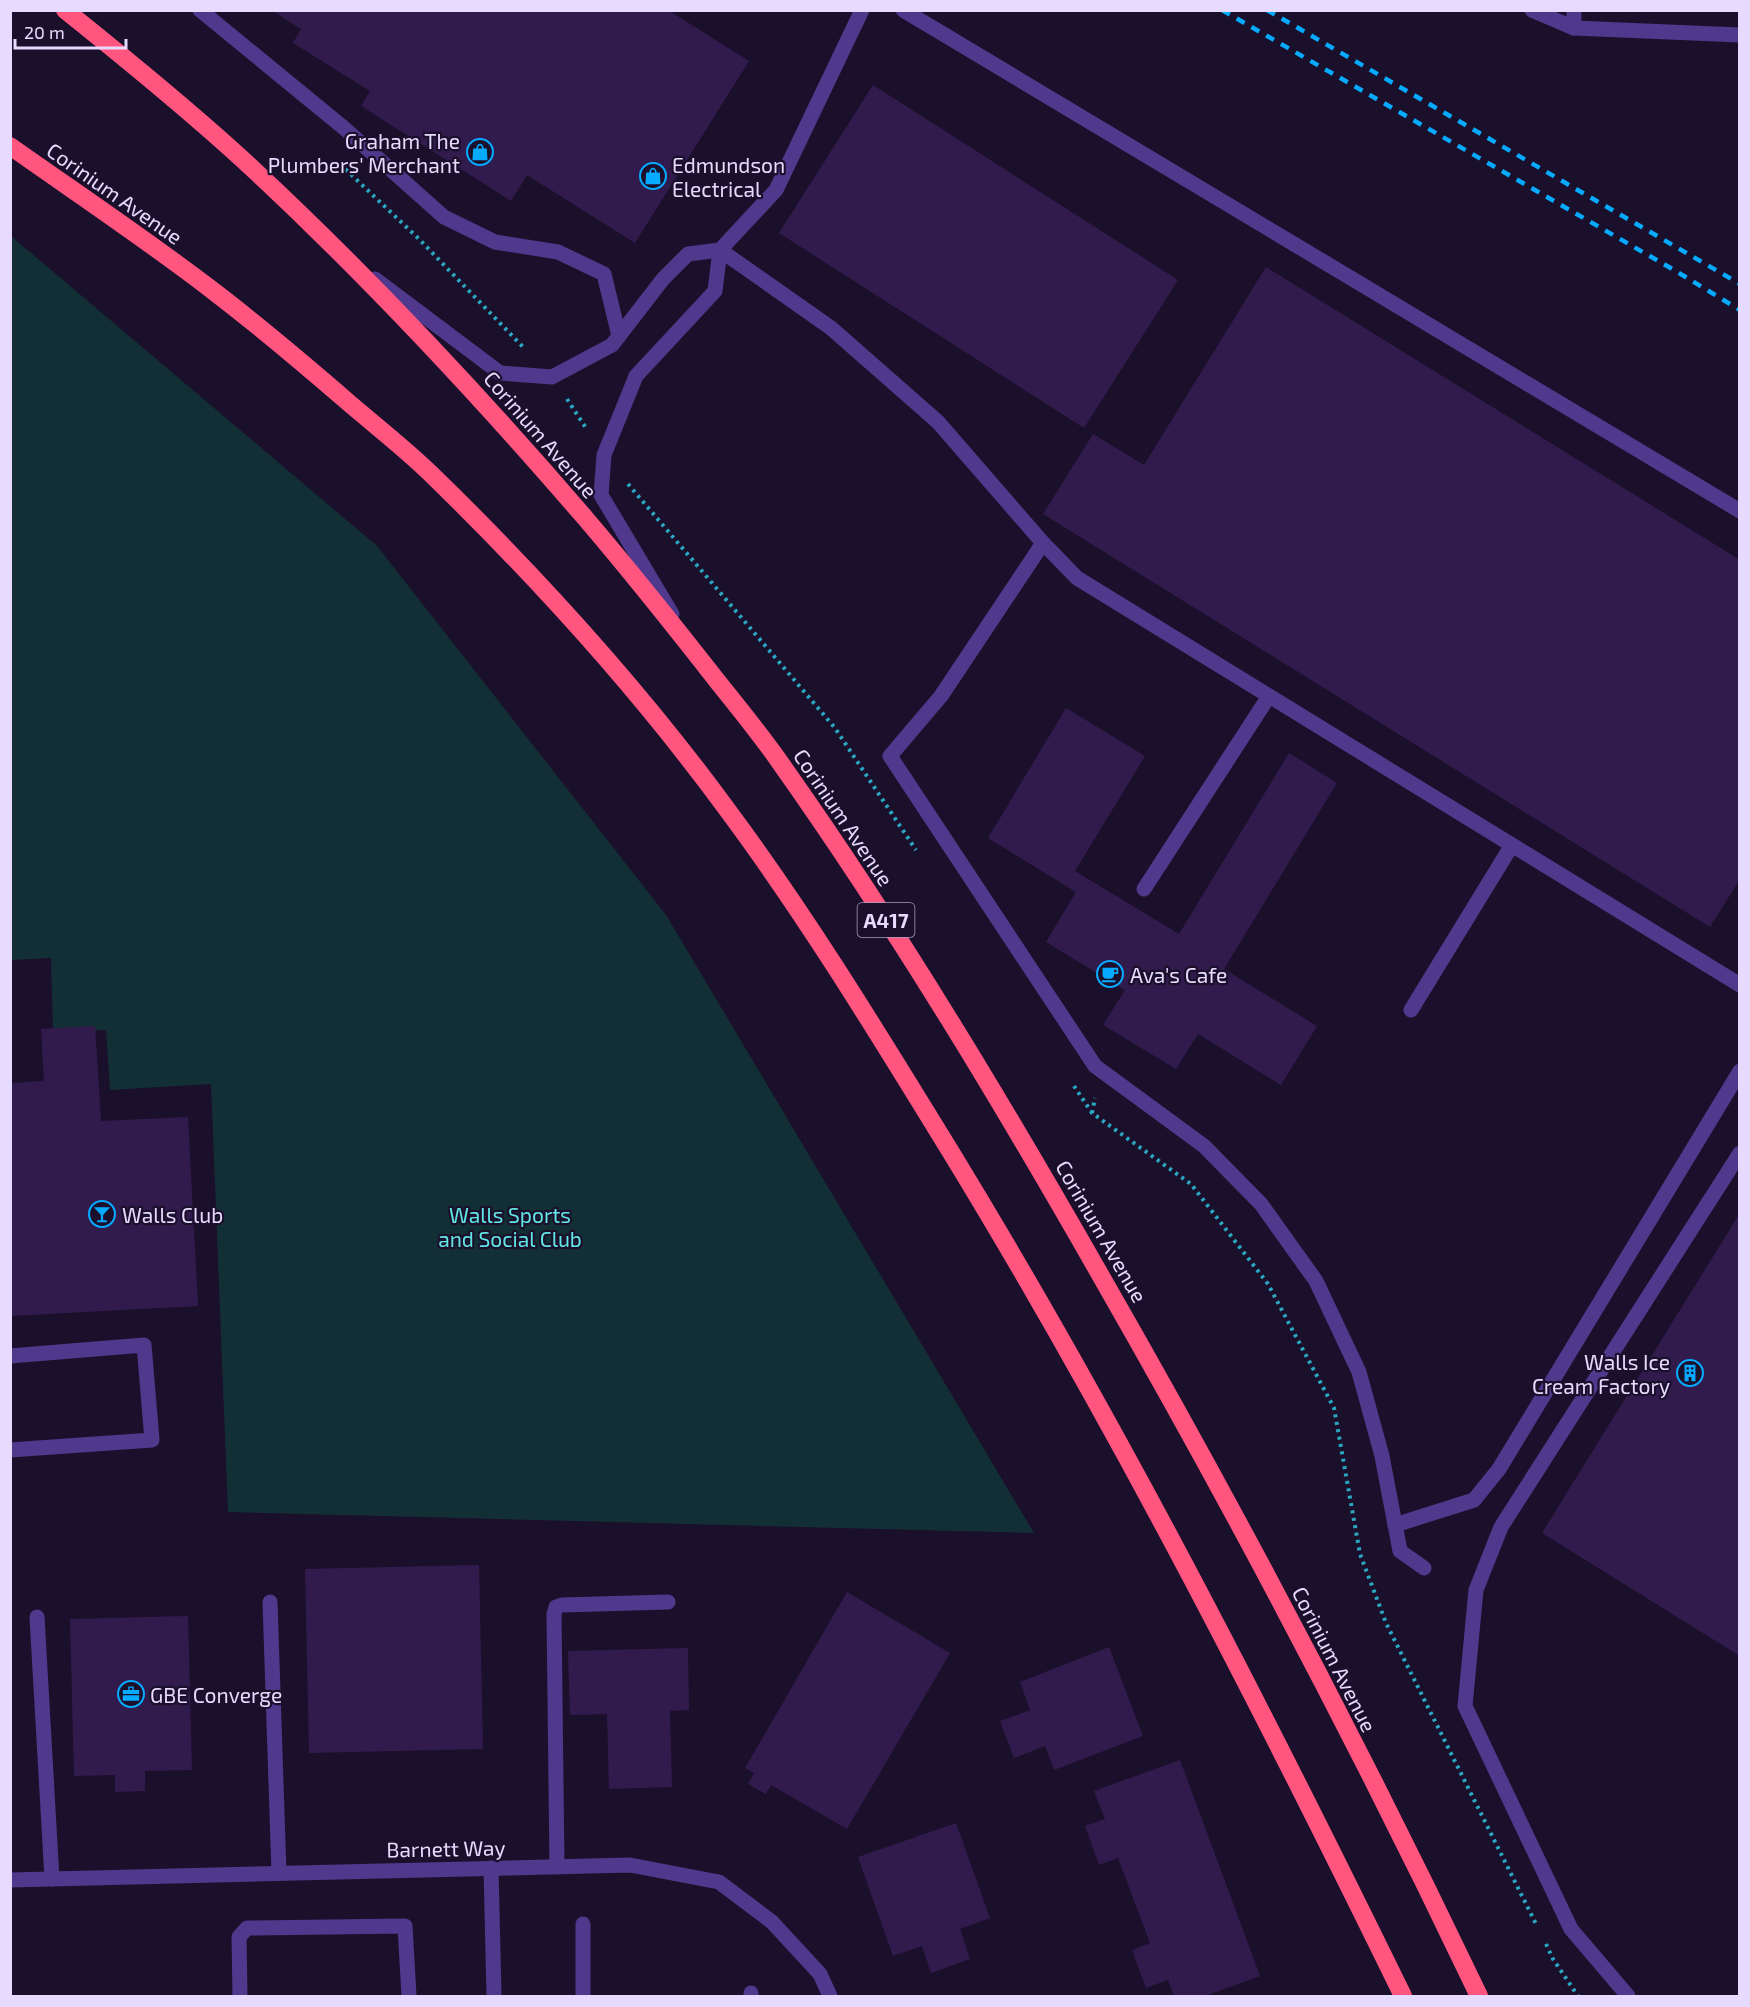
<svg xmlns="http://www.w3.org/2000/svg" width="1750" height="2007" viewBox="0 0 1750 2007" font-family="'Exo 2',sans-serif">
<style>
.green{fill:#132f36}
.building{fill:#311b4d}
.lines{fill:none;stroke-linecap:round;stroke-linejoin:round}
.path{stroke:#2ba7c2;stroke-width:4;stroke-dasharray:3 4.5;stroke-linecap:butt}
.lane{stroke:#50398c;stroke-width:15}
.street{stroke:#50398c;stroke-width:15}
.highway{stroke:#ff557e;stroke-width:18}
.rail{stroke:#06aaff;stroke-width:4.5;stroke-dasharray:9 8;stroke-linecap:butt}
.labels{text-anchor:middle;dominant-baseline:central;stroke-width:4.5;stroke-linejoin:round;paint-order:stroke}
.shield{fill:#1b102c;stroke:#aa9dc0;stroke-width:1.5}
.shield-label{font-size:20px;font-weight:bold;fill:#e7daff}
.poi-label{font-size:21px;fill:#e7daff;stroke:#1b102c;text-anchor:start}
.street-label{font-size:21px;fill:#e7daff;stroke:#1b102c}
.park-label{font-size:21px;fill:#60e6e4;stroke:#1b102c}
</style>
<rect width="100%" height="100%" fill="#1b102c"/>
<polygon class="green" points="11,236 377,546 666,915 1034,1533 228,1512 211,1084 110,1090 106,1030 53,1032 51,958 11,960"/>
<g class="building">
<polygon points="271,10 668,10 749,61 635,243 527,175 511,201 361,106 370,91 293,43 301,29"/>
<polygon points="873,85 1178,280 1084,428 779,233"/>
<polygon points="1266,267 1740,560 1740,879 1710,927 1043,514 1093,434 1144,465"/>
<polygon points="1066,708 1145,756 1075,871 1179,934 1289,753 1337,783 1224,969 1317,1026 1281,1085 1198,1034 1176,1069 1103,1025 1125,990 1046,942 1076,892 988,838"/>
<polygon points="95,1026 101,1121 188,1117 198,1306 10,1316 10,1083 44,1081 41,1029"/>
<polygon points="1740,1213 1740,1656 1542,1533"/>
<polygon points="479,1565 483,1749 309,1753 305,1569"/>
<polygon points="847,1592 950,1653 847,1829 771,1785 766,1794 748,1784 754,1773 745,1768"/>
<polygon points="188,1616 192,1770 145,1771 145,1791 115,1792 115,1775 74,1776 70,1619"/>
<polygon points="1109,1647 1143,1736 1054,1770 1045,1746 1014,1758 1000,1721 1030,1710 1020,1682"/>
<polygon points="688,1648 689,1710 670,1711 672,1787 609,1789 607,1714 570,1715 568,1651"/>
<polygon points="1180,1760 1260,1976 1205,1996 1174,1996 1168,1980 1146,1988 1132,1950 1150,1943 1118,1858 1099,1865 1085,1826 1105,1819 1094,1791"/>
<polygon points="956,1823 990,1918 960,1929 970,1959 931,1973 922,1946 893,1956 858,1857"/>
</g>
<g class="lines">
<g class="path">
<polyline points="340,164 419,239 523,347"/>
<polyline points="567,399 586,428"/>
<polyline points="628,484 835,728 916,850"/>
<polyline points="1074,1086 1092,1113 1191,1184 1268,1284 1334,1408 1360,1554 1386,1623 1537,1926"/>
<polyline points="1092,1113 1095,1098"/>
<polyline points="1546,1944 1553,1959 1578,1996"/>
</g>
<g class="lane">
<polyline points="200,10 344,128 444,217 495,242 558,252 604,274 619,336"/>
<polyline points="862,10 776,190 720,250 831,328 938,422 1043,543 1077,578 1740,985"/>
<polyline points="903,10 1740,511"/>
<polyline points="1532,10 1574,28 1740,35"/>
<polyline points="1574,28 1574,10"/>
<polyline points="375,279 500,373 552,377 612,345 663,279 688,254 720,250 715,291 636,376 604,455 601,495 672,614"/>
<polyline points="1043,543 941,696 890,756 1095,1066 1204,1146 1261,1204 1316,1281 1359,1372 1382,1456 1400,1551 1424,1568"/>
<polyline points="1144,889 1269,696"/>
<polyline points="1411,1010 1512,845"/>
<polyline points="10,1356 144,1345 152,1440 10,1450"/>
<polyline points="1395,1525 1474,1500 1499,1469 1740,1071"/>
<polyline points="270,1602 279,1873"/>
<polyline points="37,1617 52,1879"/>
<polyline points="557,1867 554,1614 556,1607 562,1605 668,1602"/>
<polyline points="491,1868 494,1996"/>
<polyline points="583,1924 583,1996"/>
<polyline points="751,1993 751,1996"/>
<polyline points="240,1996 239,1937 247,1928 405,1926 409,1996"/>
<polyline points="1628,1996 1571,1929 1465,1706 1476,1590 1501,1527 1740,1153"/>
</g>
<polyline class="street" points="10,1880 630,1865 719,1882 772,1922 820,1974 830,1996"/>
<g class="highway">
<path d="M65,10C130,62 194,114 254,170C372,280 481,397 586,519C632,573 675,627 718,682C739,708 760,734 779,761C898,929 1004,1106 1106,1285C1239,1517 1364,1755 1479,1996"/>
<path d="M10,146C78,194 147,240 212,290C259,326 304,364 349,403C376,426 404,448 429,472C536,576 638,688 726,808C808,918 880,1037 952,1154C1118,1426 1263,1710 1403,1996"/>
</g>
<g class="rail">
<polyline points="1222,10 1674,270 1740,310"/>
<polyline points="1267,10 1740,284"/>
</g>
</g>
<defs>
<symbol id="shop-ring" viewBox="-11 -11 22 22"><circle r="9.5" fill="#1b102c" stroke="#06aaff" stroke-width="1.5"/><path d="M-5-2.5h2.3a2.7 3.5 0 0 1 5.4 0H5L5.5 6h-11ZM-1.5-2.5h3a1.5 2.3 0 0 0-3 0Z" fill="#06aaff"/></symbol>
<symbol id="cafe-ring" viewBox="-11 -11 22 22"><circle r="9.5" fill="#1b102c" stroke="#06aaff" stroke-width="1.5"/><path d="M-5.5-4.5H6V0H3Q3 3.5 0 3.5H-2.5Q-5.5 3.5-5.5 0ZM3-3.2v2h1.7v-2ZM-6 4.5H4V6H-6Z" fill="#06aaff"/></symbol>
<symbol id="bar-ring" viewBox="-11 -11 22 22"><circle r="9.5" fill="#1b102c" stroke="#06aaff" stroke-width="1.5"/><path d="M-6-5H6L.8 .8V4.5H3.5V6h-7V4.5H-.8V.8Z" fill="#06aaff"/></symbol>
<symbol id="building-ring" viewBox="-11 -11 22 22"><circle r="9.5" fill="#1b102c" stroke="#06aaff" stroke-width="1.5"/><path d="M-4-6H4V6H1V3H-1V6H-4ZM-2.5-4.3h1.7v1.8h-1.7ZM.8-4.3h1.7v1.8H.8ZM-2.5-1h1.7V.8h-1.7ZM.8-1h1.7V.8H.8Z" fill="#06aaff"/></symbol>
<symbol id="office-ring" viewBox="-11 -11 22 22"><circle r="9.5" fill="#1b102c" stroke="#06aaff" stroke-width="1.5"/><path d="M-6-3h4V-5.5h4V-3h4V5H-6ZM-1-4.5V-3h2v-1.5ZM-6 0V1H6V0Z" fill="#06aaff"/></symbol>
</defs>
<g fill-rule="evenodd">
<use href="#shop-ring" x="465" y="137" width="30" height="30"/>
<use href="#shop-ring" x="638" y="161" width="30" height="30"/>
<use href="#cafe-ring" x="1095" y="959" width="30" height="30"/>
<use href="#bar-ring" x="87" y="1199" width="30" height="30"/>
<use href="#building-ring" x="1675" y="1358" width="30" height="30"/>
<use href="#office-ring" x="116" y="1679" width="30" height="30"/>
</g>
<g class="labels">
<rect class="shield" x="857.5" y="903" width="57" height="34" rx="4.5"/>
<g class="shield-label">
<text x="886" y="920">A417</text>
</g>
<g class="poi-label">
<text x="460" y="140" text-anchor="end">Graham The<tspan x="460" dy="24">Plumbers' Merchant</tspan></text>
<text x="672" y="164">Edmundson<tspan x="672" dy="24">Electrical</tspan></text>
<text x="1130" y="974">Ava's Cafe</text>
<text x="122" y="1214">Walls Club</text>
<text x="1670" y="1361" text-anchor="end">Walls Ice<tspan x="1670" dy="24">Cream Factory</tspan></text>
<text x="150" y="1694">GBE Converge</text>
</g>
<g class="street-label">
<text transform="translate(115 193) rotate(35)">Corinium Avenue</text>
<text transform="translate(541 434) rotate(49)">Corinium Avenue</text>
<text transform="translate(844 817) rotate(56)">Corinium Avenue</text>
<text transform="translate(1102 1231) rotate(60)">Corinium Avenue</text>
<text transform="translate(1335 1659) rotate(63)">Corinium Avenue</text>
<text transform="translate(446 1848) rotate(-1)">Barnett Way</text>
</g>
<g class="park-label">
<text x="510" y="1214">Walls Sports<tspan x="510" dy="24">and Social Club</tspan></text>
</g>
</g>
<rect width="1750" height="2007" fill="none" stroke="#e7daff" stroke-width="24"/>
<path d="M15 39v9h111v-9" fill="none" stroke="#e7daff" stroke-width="3"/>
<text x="24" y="39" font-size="18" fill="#e7daff" stroke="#1b102c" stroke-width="4.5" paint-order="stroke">20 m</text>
</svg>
